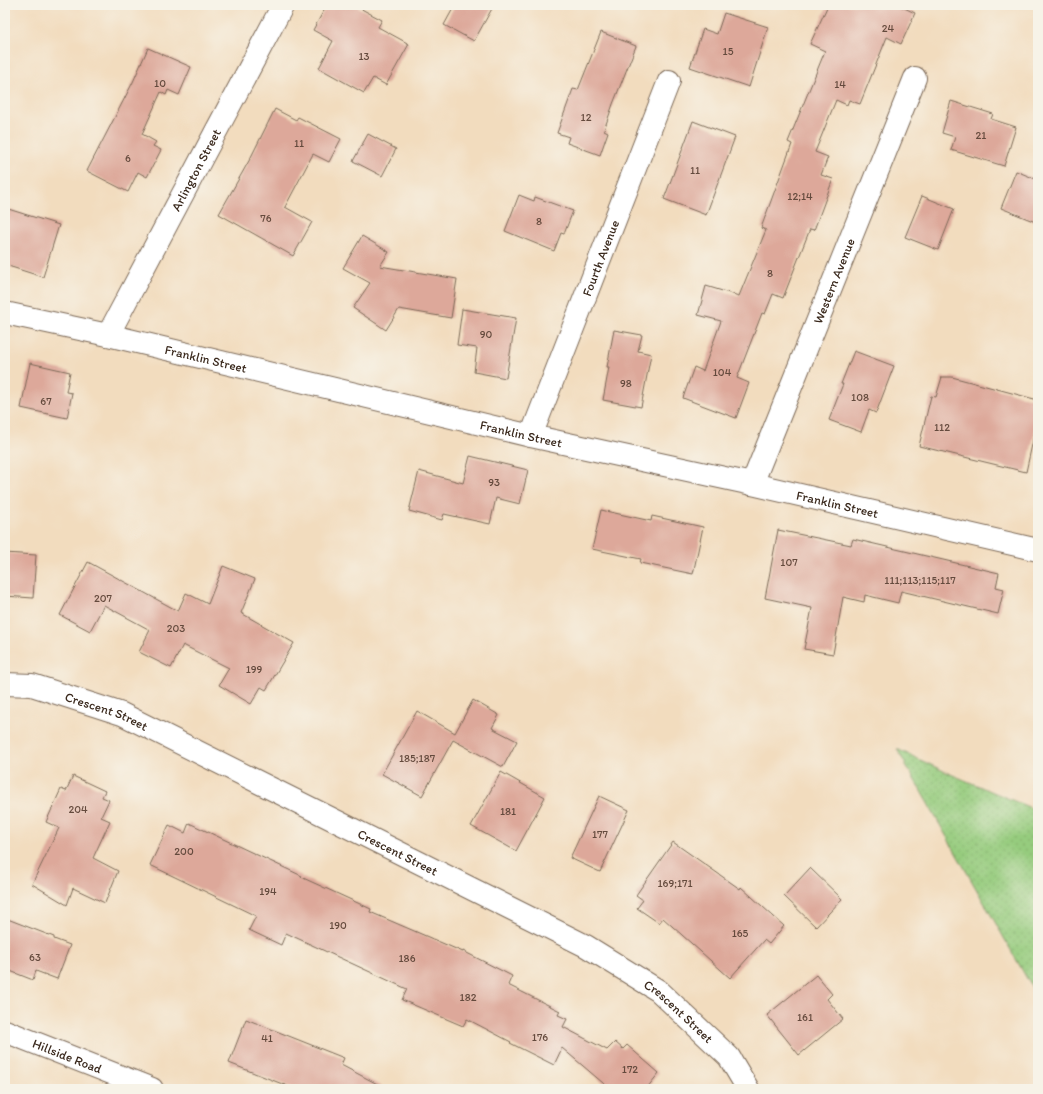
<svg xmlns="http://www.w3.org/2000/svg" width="1043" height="1094" viewBox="0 0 1043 1094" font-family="Itim,sans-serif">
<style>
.park{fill:url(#park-dots);stroke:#687b4e}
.building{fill:#dda89a}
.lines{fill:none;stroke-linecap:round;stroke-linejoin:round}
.minor-casing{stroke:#7b6856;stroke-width:24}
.minor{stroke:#fff;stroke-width:22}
.labels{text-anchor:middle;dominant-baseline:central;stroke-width:3.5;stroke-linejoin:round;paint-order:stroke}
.number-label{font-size:11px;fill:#644a3d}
.street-label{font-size:13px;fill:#3b2a1e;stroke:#f7f3e8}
</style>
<defs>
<pattern id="park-dots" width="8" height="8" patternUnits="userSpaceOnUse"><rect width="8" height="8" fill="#96cc7e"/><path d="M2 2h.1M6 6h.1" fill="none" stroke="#82af6c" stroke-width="1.8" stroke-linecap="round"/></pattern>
</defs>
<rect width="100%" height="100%" fill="#f7f3e8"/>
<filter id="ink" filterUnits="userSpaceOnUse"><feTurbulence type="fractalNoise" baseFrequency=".025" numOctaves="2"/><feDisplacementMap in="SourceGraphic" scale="8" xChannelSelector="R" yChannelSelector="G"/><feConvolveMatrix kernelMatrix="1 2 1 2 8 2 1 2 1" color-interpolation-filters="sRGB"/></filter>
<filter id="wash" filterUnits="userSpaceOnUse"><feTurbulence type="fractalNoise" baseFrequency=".012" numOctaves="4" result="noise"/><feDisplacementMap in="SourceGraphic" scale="16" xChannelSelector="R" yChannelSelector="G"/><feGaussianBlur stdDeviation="0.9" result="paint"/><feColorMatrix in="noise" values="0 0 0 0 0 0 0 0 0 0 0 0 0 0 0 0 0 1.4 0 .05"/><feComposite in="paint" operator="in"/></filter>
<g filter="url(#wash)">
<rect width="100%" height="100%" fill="#f2dcbe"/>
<polygon class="park" points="897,749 948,773 1038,811 1038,998"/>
<g id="blocks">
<g class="building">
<polygon points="327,5 354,5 382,20 378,27 409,44 386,85 373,78 364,93 319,68 333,41 313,30"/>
<polygon points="455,5 494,5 474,41 444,25"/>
<polygon points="828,5 898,5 915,13 901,44 887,37 860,104 849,100 847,105 836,100 815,152 828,157 821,175 833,179 814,230 810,229 783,298 773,294 765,314 762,313 737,378 749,383 736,418 683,398 694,367 703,371 721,321 698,315 706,286 739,296 766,230 761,228 792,144 788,142 825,51 810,44"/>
<polygon points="724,13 768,27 749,87 690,67 703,29 717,34"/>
<polygon points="601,32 636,46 613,104 604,130 608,132 600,155 567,143 569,137 557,133 573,89 578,90"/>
<polygon points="148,48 191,67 179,95 168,90 166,95 161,92 142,134 156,142 153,146 161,150 147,177 138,172 128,192 87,171 133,82"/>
<polygon points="951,101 993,114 991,119 1016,127 1004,166 951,150 955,137 942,133"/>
<polygon points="275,109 296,120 298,117 341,139 329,162 313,154 285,207 312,222 293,256 219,214 250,159"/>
<polygon points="693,121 735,137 706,215 664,199"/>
<polygon points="368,134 396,149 382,176 353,161"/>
<polygon points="1016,171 1038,180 1038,223 1001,208"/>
<polygon points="519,195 534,201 535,197 573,211 564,234 561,233 554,251 505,231"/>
<polygon points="922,196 954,209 938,250 905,237"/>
<polygon points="5,208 59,225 43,277 5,265"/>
<polygon points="362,236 389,252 380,266 457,279 451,318 399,309 386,330 353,308 370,283 343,268"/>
<polygon points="462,309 516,318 506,378 474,372 477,348 457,345"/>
<polygon points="614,330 642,335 638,351 651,354 641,407 603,400 609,367 607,367"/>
<polygon points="854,351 894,366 876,413 869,410 861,432 829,420 843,384 841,384"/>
<polygon points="30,363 70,372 66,392 72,393 67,418 21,408"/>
<polygon points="942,377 952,377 1038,400 1038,417 1026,472 919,446 931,396 936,397"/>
<polygon points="470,456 528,470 520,504 496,498 490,524 444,514 442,520 409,511 419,471 463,483"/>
<polygon points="601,510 651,521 652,516 703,527 693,574 640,563 641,559 592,549"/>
<polygon points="778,530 851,545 853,539 999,573 996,587 1004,589 998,614 901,591 898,603 865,595 864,602 843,597 833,654 804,649 812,608 765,598"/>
<polygon points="5,553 36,555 33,598 5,596"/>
<polygon points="88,562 178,611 186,593 208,604 223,566 255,579 241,613 294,643 266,690 261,687 251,704 219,685 229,668 183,645 171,668 139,652 150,630 104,605 90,631 60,615"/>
<polygon points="473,700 499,715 492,728 517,741 503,767 453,740 422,796 382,774 417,711 455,733"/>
<polygon points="501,772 545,797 516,851 471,826"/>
<polygon points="73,776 105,791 102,797 109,800 101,817 110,821 93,858 118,871 105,903 73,888 67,905 32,884 59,828 46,822 61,789 66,791"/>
<polygon points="599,796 629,810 600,872 570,858"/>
<polygon points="189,823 302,876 301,877 371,909 370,912 463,952 463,951 512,976 508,985 560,1011 558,1015 567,1019 563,1027 607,1050 615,1042 623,1049 627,1045 659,1073 646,1089 610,1089 562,1048 554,1065 510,1043 511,1042 467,1019 463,1026 402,1000 407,989 286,933 281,945 249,930 256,916 150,865 169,825 185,833"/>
<polygon points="673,842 740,889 741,887 784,926 769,944 764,940 730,978 663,918 659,923 637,908 643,900 636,895"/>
<polygon points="810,868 842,899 816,927 784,896"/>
<polygon points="5,918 54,937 54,939 70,945 57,979 36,971 33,980 5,969"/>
<polygon points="816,975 832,994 827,999 843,1019 799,1055 767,1015"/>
<polygon points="246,1019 344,1058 341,1065 387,1089 295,1089 229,1063"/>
</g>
</g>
</g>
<g filter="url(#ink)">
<use href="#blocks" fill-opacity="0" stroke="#7b6856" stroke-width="1"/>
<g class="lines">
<defs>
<g id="minor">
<path id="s1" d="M5,313L108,335L531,436L752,484L1038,550"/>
<path id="s2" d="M108,335L283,5"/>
<path id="s3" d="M531,436L669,81"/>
<path id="s4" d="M752,484L915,78"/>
<path id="s5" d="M5,684L32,685L122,714L586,946L659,991L729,1057L748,1089"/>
<path id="s6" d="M5,1031L152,1089"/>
</g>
</defs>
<use href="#minor" class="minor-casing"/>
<use href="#minor" class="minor"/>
</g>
</g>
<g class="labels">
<g class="number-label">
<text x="888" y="28">24</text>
<text x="728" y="51">15</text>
<text x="364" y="56">13</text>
<text x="160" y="83">10</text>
<text x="840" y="84">14</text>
<text x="586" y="117">12</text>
<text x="981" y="135">21</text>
<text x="299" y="143">11</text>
<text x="128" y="158">6</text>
<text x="695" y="170">11</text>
<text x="800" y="196">12;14</text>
<text x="266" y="218">76</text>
<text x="539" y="221">8</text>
<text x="770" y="273">8</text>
<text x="486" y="334">90</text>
<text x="722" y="372">104</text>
<text x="626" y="383">98</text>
<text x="860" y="397">108</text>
<text x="46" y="401">67</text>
<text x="942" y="427">112</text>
<text x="494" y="482">93</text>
<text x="789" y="562">107</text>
<text x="920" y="580">111;113;115;117</text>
<text x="103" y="598">207</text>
<text x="176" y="628">203</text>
<text x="254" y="669">199</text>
<text x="417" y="758">185;187</text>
<text x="78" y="809">204</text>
<text x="508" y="811">181</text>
<text x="600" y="834">177</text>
<text x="184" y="851">200</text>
<text x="675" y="883">169;171</text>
<text x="268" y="891">194</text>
<text x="338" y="925">190</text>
<text x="740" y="933">165</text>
<text x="35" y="957">63</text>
<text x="407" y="958">186</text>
<text x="468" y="997">182</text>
<text x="805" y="1017">161</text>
<text x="540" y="1037">176</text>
<text x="267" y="1038">41</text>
<text x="630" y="1069">172</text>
</g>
<g class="street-label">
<text stroke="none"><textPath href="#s2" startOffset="187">Arlington Street</textPath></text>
<text stroke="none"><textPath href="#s3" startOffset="191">Fourth Avenue</textPath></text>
<text stroke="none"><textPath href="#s4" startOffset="219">Western Avenue</textPath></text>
<text stroke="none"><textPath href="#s1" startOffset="206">Franklin Street</textPath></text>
<text stroke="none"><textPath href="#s1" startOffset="530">Franklin Street</textPath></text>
<text stroke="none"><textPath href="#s1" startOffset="854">Franklin Street</textPath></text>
<text stroke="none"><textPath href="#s5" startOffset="106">Crescent Street</textPath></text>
<text stroke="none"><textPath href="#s5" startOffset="430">Crescent Street</textPath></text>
<text stroke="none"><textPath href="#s5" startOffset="754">Crescent Street</textPath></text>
<text stroke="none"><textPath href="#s6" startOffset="67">Hillside Road</textPath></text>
</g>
</g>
<rect width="1043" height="1094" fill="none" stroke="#f7f3e8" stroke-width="20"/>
</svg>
